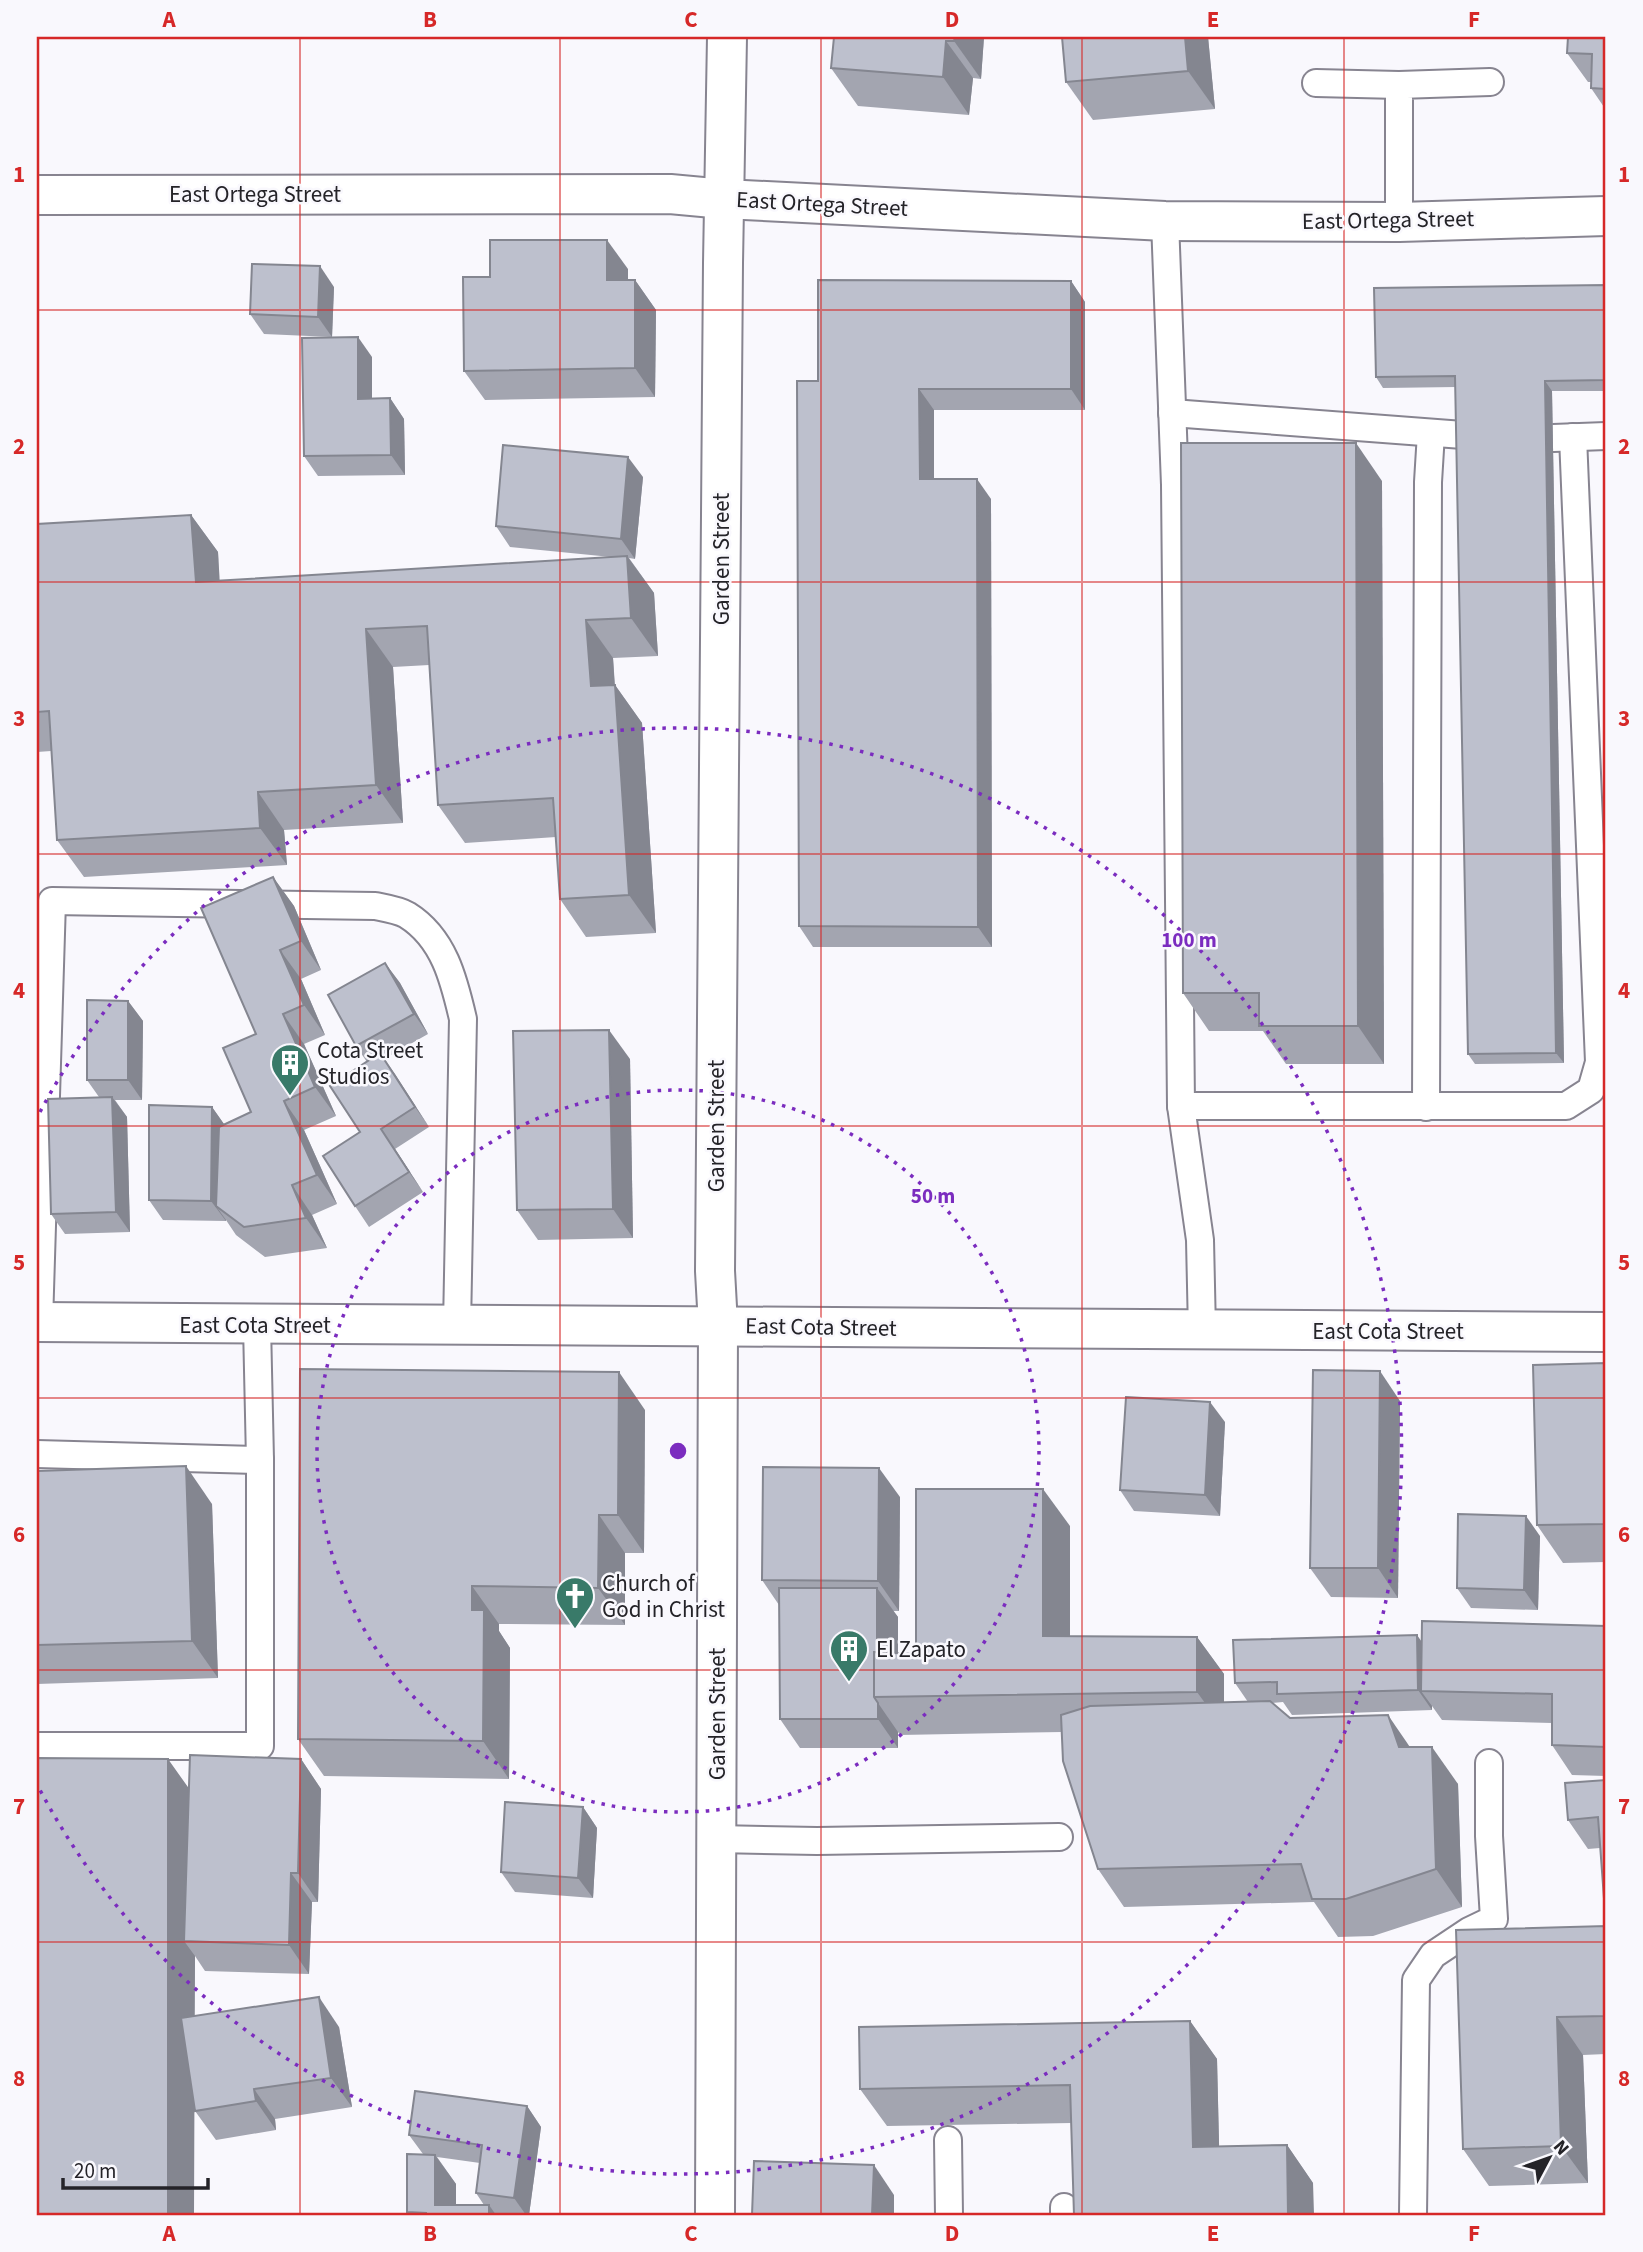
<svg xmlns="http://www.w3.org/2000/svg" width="1643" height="2252" viewBox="0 0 1643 2252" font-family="'Source Sans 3',sans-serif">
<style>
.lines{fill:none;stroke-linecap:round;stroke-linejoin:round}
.service-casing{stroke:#878490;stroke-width:30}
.minor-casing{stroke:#878490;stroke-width:42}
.secondary-casing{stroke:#878490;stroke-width:42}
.service{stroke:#fff;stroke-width:26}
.minor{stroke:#fff;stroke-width:38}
.secondary{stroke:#fff;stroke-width:38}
.wall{fill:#a3a5b0;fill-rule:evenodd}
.shaded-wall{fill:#848690}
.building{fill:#bdc0cd;stroke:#848690;stroke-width:2}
.grid{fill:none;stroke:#d62828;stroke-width:2;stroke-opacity:0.55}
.ring{fill:none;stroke:#7b2cbf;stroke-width:3.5;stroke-dasharray:3.5 7}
.labels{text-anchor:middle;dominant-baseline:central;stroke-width:5;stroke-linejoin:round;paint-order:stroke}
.street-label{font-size:23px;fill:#242328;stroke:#f9f8fd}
.poi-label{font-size:23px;fill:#242328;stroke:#f9f8fd;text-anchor:start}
.centre{fill:#7b2cbf;stroke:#f9f8fd;stroke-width:3.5}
.ring-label{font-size:21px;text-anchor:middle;font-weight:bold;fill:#7b2cbf;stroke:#f9f8fd;stroke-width:5;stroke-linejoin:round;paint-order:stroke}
.neatline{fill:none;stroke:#d62828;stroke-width:2.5}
.grid-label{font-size:23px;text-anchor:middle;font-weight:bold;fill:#d62828}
</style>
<rect width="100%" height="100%" fill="#f9f8fd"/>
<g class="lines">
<defs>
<g id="service">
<polyline points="1316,83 1399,85"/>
<polyline points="1165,221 1175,485 1181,1106 1200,1240 1202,1331"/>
<polyline points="1399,222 1399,85 1490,82"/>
<polyline points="1172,413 1463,435"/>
<polyline points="1553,438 1606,436"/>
<polyline points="1181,1106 1566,1106 1591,1090 1599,1062 1573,437"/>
<polyline points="1426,1107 1428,482 1431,433"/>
<path d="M39,1323L52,901L375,906C385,908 398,910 407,915C444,938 454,980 463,1019L457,1326"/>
<polyline points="37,1454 260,1460"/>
<polyline points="37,1746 260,1746 260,1460 257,1325"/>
<polyline points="716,1839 817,1841 1059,1837"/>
<polyline points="948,2140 949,2215"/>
<polyline points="1064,2207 1064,2215"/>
<polyline points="1413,2215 1416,1980 1433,1955 1469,1931 1494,1919 1489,1836 1489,1763"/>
</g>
<g id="minor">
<polyline points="37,195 670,194 724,199 1165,221 1399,222 1606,216"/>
<polyline points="37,1322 1606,1332"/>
</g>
<polyline id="secondary" points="715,2215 718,1325 715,1271 723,263 727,37"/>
</defs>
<use href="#service" class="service-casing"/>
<use href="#minor" class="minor-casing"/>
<use href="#secondary" class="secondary-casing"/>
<use href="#service" class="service"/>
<use href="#minor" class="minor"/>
<use href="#secondary" class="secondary"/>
</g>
<g class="wall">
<polygon points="834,37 984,37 981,79 973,78 969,115 858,106 831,68"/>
<polygon points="1208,37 1215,109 1093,120 1066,82"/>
<polygon points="1606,37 1606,110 1591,88 1591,82 1588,82 1567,53"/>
<polygon points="628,269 628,280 635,280 656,310 655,397 485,400 464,371 490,277"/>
<polygon points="1071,281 1085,302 1085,410 934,410 934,479 991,499 992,947 813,947 799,926 818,381"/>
<polygon points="1606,285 1606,391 1552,391 1564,1063 1475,1064 1468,1054 1456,387 1383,388 1376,377"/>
<polygon points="334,287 332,337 264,334 250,314"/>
<polygon points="372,357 372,398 390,398 404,419 405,475 318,476 304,456"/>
<polygon points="643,477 635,559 629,558 654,593 658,656 613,658 615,685 642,723 656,933 586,937 560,899 556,837 465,843 438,805 429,665 393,667 403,823 284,830 287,865 84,877 57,840 51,751 37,752 37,524 191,515 218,552 219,581 611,557 510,547 496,526"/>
<polygon points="1382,481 1384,1064 1286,1064 1263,1031 1209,1031 1183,993"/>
<polygon points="273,877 294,906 321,970 301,979 325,1035 304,1044 336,1116 304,1130 337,1204 312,1215 327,1248 265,1257 236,1235 226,1220 226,1221 163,1220 149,1200 212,1107 224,1124 251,1112 256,1034"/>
<polygon points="385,963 400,983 428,1034 384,1059 429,1127 395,1149 423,1192 369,1227 355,1206 360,1132 367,1062 356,1046"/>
<polygon points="128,1001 143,1021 142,1100 115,1100 127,1117 130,1232 65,1234 51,1214 99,1097 87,1080"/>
<polygon points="630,1059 633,1238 538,1240 517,1210"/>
<polygon points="1606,1363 1606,1562 1563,1563 1537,1525"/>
<polygon points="1400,1401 1398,1598 1331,1597 1310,1568"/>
<polygon points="645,1410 644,1553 625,1553 625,1625 499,1624 499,1631 510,1648 509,1779 324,1776 298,1739"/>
<polygon points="1225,1422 1220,1516 1134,1511 1120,1490"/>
<polygon points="37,1471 212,1504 218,1678 37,1684"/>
<polygon points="900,1497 899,1611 893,1611 898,1617 898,1653 916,1654 1070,1526 1070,1636 1197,1637 1224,1674 1224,1702 1248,1702 1235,1683 1422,1642 1606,1626 1606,1776 1572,1775 1552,1745 1552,1723 1442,1720 1432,1706 1432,1710 1292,1715 1283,1702 1272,1703 1290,1718 1410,1747 1458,1784 1462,1907 1373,1936 1338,1937 1314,1902 1124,1907 1098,1869 1062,1732 900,1735 898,1732 898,1748 800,1748 780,1719 779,1605 762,1580"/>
<polygon points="1540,1536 1538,1610 1471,1608 1457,1588"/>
<polygon points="301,1759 321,1789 318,1902 312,1902 309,1974 205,1971 195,1956 194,2016 339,2027 352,2107 275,2119 276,2130 216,2140 195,2111 194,2106 194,2215 37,2215 189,1789"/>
<polygon points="1606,1780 1606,2054 1583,2055 1588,2183 1489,2186 1463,2149 1606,1926 1600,1848 1588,1849 1568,1820"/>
<polygon points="583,1807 597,1828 593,1898 515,1892 501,1872"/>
<polygon points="1190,2021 1217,2059 1219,2146 1287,2145 1313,2183 1071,2123 887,2126 860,2089"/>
<path d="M527,2106L541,2127L529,2215H504L495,2214L496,2215H409L407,2212L423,2154L409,2135ZM437,2157L480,2163L476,2193L484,2205H456V2184Z"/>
</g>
<g class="shaded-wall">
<polygon points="955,37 984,37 981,79 954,41"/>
<polygon points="1185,37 1208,37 1215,109 1188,71"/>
<polygon points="946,41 973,78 969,115 943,77"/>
<polygon points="607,240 628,269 628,309 607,280"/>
<polygon points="320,266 334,287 332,337 318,317"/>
<polygon points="635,280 656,310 655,397 635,368"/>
<polygon points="1071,281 1085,302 1085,410 1071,389"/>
<polygon points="358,337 372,357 372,419 358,399"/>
<polygon points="1545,381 1552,391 1564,1063 1556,1053"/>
<polygon points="919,389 934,410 934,499 920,479"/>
<polygon points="390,398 404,419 405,475 391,455"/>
<polygon points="1356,443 1382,481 1384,1064 1358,1026"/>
<polygon points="628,457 643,477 635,559 621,539"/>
<polygon points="977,479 991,499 992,947 978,927"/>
<polygon points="191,515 218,552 222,620 196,582"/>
<polygon points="627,556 654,593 658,656 631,618"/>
<polygon points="586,620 613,658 617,724 591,686"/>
<polygon points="366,629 393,667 403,823 376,785"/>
<polygon points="615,685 642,723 656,933 629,895"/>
<polygon points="258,792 284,830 287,865 260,828"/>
<polygon points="273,877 294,906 321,970 301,941"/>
<polygon points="280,950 301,979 325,1035 304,1005"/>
<polygon points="385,963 400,983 428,1034 414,1014"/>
<polygon points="128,1001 143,1021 142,1100 128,1080"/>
<polygon points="283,1014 304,1044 336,1116 315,1087"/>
<polygon points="609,1030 630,1059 633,1238 613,1209"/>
<polygon points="380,1053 395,1074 429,1127 415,1107"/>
<polygon points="112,1097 127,1117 130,1232 116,1212"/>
<polygon points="284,1101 304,1130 337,1204 317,1175"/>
<polygon points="212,1107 226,1127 216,1206 226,1220 226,1221 211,1201"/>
<polygon points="381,1129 395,1149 423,1192 409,1172"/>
<polygon points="292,1185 312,1215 327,1248 306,1218"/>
<polygon points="1380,1371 1400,1401 1398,1598 1378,1568"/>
<polygon points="619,1372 645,1410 644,1553 618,1515"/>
<polygon points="1210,1402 1225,1422 1220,1516 1205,1495"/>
<polygon points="186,1466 212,1504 218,1678 192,1641"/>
<polygon points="879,1468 900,1497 899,1611 878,1581"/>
<polygon points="1043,1489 1070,1526 1070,1673 1043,1636"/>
<polygon points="599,1515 625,1553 625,1625 598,1588"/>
<polygon points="1526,1516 1540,1536 1538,1610 1524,1590"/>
<polygon points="472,1586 499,1624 499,1631 510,1648 509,1779 483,1741 472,1610"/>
<polygon points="877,1588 898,1617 898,1696 878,1697"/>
<polygon points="1417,1635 1431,1655 1421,1691 1432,1706 1432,1710 1418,1690"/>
<polygon points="1197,1637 1224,1674 1224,1729 1197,1692"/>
<polygon points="878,1703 898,1732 898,1748 878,1719"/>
<polygon points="1388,1715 1414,1753 1399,1747"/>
<polygon points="1432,1747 1458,1784 1462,1907 1436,1869"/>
<polygon points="168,1759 195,1797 184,1941 195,1956 194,2215 168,2215"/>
<polygon points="301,1759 321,1789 318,1902 298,1873"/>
<polygon points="583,1807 597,1828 593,1898 578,1878"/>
<polygon points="291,1873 312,1902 309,1974 289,1945"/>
<polygon points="319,1997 339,2027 352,2107 331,2078"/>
<polygon points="1557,2017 1583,2055 1588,2183 1561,2146"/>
<polygon points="1190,2021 1217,2059 1220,2184 1193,2147"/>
<polygon points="254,2089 275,2119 276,2130 256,2101"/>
<polygon points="527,2106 541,2127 529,2215 526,2215 514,2198"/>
<polygon points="1287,2145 1313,2183 1314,2215 1288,2215"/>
<polygon points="435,2155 456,2184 456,2215 435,2205"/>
<polygon points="874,2165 894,2195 894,2215 872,2215"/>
<polygon points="489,2205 496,2215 489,2215"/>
</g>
<g class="building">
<polygon points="834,37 955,37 954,41 946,41 943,77 831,68"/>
<polygon points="1062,37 1185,37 1188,71 1066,82"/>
<polygon points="1568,37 1606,37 1606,89 1591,88 1592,54 1567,53"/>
<polygon points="490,240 607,240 607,280 635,280 635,368 464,371 463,277 490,277"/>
<polygon points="252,264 320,266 318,317 250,314"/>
<polygon points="818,280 1071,281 1071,389 919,389 920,479 977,479 978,927 799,926 797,381 818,381"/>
<polygon points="1606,285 1606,380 1545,381 1556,1053 1468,1054 1455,376 1376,377 1374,288"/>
<polygon points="358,337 358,399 390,398 391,455 304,456 302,338"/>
<polygon points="1181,443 1356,443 1358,1026 1259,1026 1259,993 1183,993"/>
<polygon points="503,445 628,457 621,539 496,526"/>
<polygon points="191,515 196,582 627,556 631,618 586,620 591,686 615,685 629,895 560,899 553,798 438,805 427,626 366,629 376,785 258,792 260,828 57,840 49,711 37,712 37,524"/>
<polygon points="273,877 301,941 280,950 304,1005 283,1014 315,1087 284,1101 317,1175 292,1185 306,1218 244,1227 216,1206 219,1127 251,1112 223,1048 256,1034 201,908"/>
<polygon points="385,963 414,1014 356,1046 328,995"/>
<polygon points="87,1000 128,1001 128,1080 87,1080"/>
<polygon points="609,1030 613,1209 517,1210 513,1031"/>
<polygon points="380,1053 415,1107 381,1129 409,1172 355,1206 323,1156 360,1132 330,1086"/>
<polygon points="112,1097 116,1212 51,1214 48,1099"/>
<polygon points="149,1105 212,1107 211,1201 149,1200"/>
<polygon points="1606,1363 1606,1524 1537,1525 1533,1365"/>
<polygon points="300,1369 619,1372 618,1515 599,1515 598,1588 472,1586 472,1610 484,1610 483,1741 298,1739"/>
<polygon points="1313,1370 1380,1371 1378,1568 1310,1568"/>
<polygon points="1126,1397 1210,1402 1205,1495 1120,1490"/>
<polygon points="186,1466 192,1641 37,1645 37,1471"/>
<polygon points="763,1467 879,1468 878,1581 762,1580"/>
<polygon points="916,1489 1043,1489 1043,1636 1197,1637 1197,1692 874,1697 874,1652 916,1654"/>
<polygon points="1458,1514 1526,1516 1524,1590 1457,1588"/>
<polygon points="779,1588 877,1588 877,1652 874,1652 874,1697 878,1703 878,1719 780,1719"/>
<polygon points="1422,1621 1606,1626 1606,1747 1552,1745 1552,1694 1421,1691"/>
<polygon points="1417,1635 1418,1690 1277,1694 1277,1682 1235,1683 1233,1640"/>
<polygon points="1270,1701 1290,1718 1388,1715 1399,1747 1432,1747 1436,1869 1346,1899 1312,1899 1301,1864 1098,1869 1063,1761 1061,1715 1090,1706"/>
<polygon points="190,1755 301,1759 298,1873 291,1873 289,1945 184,1941"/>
<polygon points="37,1758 168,1759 168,2215 37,2215"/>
<polygon points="1606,1780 1606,1926 1598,1817 1568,1820 1565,1783"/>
<polygon points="505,1802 583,1807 578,1878 501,1872"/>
<polygon points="1606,1926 1606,2016 1557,2017 1561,2146 1463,2149 1456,1930"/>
<polygon points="319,1997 331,2078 254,2089 256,2101 195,2111 181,2018"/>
<polygon points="1190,2021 1193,2147 1287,2145 1288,2215 1074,2215 1070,2085 860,2089 859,2027"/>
<polygon points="415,2091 527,2106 514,2198 476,2193 482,2145 409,2135"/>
<polygon points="407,2154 435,2155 435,2205 489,2205 489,2215 426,2215 426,2213 407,2212"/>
<polygon points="754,2161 874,2165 872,2215 752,2215"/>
</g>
<path class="grid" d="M300,37V2215M560,37V2215M821,37V2215M1082,37V2215M1344,37V2215M37,310H1606M37,582H1606M37,854H1606M37,1126H1606M37,1398H1606M37,1670H1606M37,1942H1606"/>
<g class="ring">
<circle cx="678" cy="1451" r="361"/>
<path d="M40 1112A723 723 0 1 1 40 1790"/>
</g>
<defs>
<symbol id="building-pin" viewBox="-11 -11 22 30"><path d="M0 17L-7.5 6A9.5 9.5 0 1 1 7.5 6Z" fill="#397a69" stroke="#f9f8fd"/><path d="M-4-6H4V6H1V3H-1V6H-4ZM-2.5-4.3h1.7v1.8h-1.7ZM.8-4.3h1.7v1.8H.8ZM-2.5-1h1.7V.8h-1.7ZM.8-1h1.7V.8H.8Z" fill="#fff"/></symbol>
<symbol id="church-pin" viewBox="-11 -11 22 30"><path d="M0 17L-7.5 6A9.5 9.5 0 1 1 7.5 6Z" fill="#397a69" stroke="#f9f8fd"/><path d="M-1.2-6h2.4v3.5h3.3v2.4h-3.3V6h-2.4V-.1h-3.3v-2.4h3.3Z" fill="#fff"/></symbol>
</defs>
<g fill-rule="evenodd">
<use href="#building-pin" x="268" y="1041" width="44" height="60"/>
<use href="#church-pin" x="553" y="1574" width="44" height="60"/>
<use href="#building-pin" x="827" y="1627" width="44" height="60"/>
</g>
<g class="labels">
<g class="street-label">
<text x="255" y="194">East Ortega Street</text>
<text transform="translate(822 204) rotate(3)">East Ortega Street</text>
<text transform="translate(1388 220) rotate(-1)">East Ortega Street</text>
<text transform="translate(721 559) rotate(-90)">Garden Street</text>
<text transform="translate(716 1126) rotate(-90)">Garden Street</text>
<text x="255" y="1325">East Cota Street</text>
<text transform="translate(821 1327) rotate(1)">East Cota Street</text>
<text x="1388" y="1331">East Cota Street</text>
<text transform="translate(717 1714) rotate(-90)">Garden Street</text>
</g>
<g class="poi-label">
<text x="317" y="1050">Cota Street<tspan x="317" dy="26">Studios</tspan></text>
<text x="602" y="1583">Church of<tspan x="602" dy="26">God in Christ</tspan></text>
<text x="876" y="1649">El Zapato</text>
</g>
</g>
<circle cx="678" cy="1451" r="10" class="centre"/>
<g class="ring-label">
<text x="1189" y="947">100 m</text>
<text x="933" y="1203">50 m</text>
</g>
<rect width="1643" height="2252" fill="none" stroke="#f9f8fd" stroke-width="77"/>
<g transform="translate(1549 2158) rotate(49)" stroke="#f9f8fd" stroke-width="5" paint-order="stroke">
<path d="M0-5L12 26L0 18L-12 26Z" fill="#242328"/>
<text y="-10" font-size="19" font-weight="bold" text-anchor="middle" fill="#242328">N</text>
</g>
<path d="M63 2178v10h145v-10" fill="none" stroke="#242328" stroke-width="3.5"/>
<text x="74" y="2178" font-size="21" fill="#242328" stroke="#f9f8fd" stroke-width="5" paint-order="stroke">20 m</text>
<rect x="38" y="38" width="1566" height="2176" class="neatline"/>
<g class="grid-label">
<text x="169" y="27">A</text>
<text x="430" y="27">B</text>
<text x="691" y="27">C</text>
<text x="952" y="27">D</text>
<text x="1213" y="27">E</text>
<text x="1474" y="27">F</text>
<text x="19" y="182">1</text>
<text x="1624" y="182">1</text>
<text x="19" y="454">2</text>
<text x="1624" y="454">2</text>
<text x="19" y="726">3</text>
<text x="1624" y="726">3</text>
<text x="19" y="998">4</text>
<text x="1624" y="998">4</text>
<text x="19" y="1270">5</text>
<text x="1624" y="1270">5</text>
<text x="19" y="1542">6</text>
<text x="1624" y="1542">6</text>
<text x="19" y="1814">7</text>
<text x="1624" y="1814">7</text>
<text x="19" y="2086">8</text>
<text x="1624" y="2086">8</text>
<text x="169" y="2241">A</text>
<text x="430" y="2241">B</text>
<text x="691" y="2241">C</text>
<text x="952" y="2241">D</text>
<text x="1213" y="2241">E</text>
<text x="1474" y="2241">F</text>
</g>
</svg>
